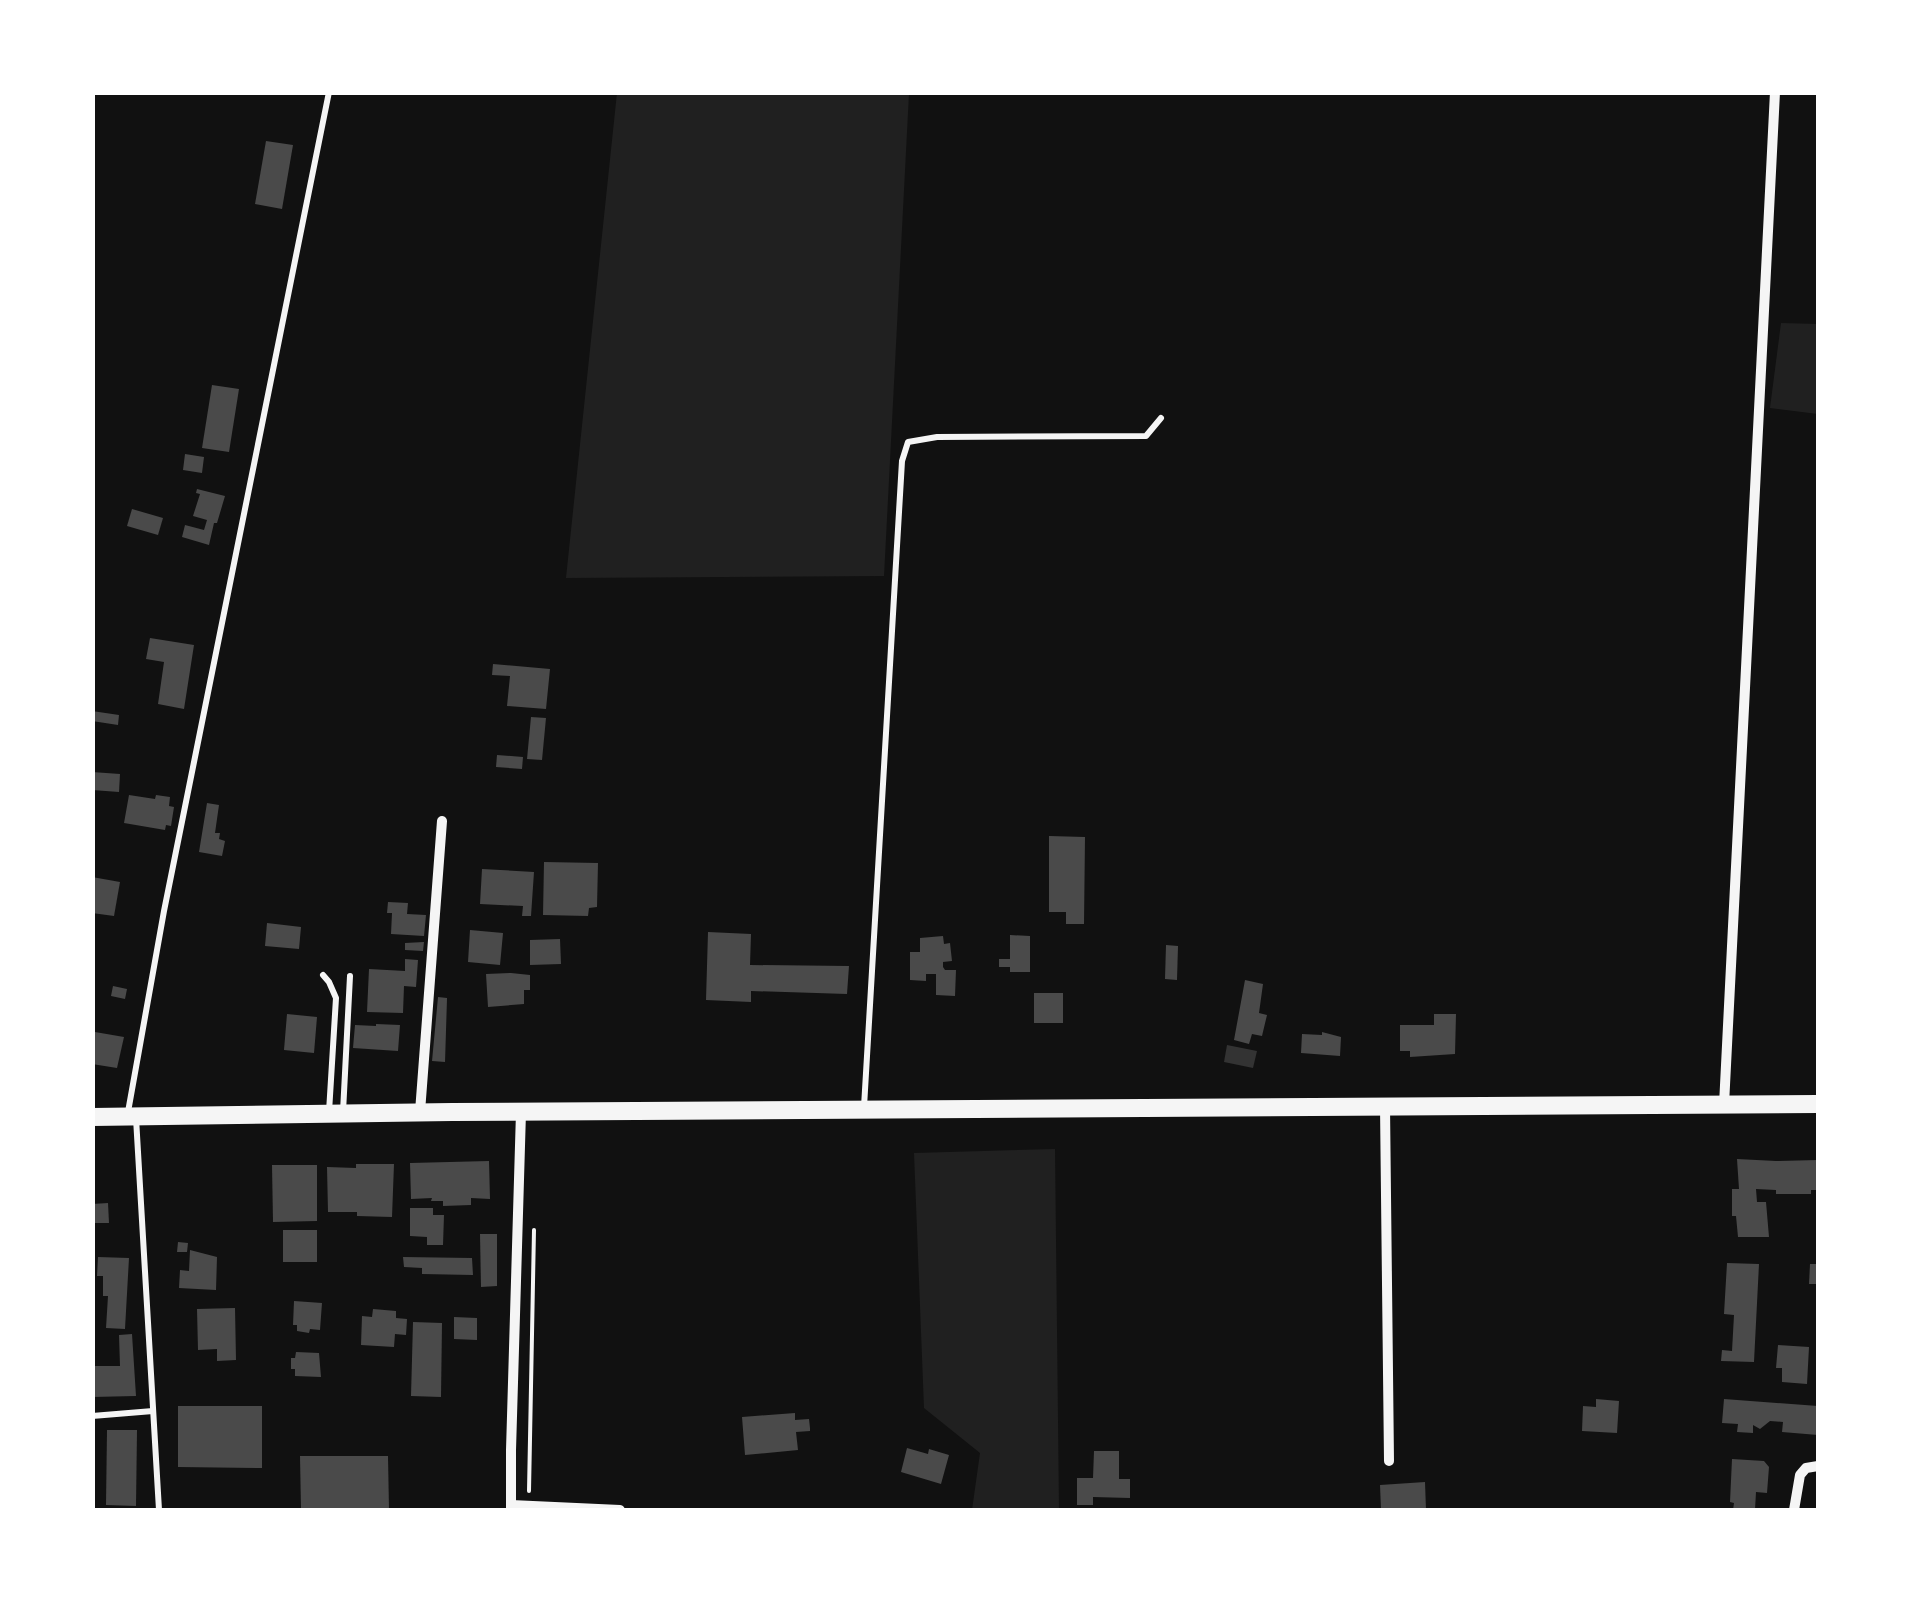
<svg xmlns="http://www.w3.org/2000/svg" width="1911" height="1603" viewBox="0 0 1911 1603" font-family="'Space Grotesk',sans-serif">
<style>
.green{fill:#202020}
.water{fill:#333}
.building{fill:#4a4a4a}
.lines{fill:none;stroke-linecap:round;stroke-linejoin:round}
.path{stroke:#f5f5f5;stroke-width:4}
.service{stroke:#f5f5f5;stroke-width:6}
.minor{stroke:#f5f5f5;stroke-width:10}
.primary{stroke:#f5f5f5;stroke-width:18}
</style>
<rect width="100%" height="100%" fill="#111"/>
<g class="green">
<polygon points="617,93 909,93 884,576 566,578"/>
<polygon points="1781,323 1818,324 1818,414 1770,408"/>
<polygon points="1055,1149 1059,1510 972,1510 980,1453 924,1408 914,1153"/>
</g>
<polygon class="water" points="1227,1045 1257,1051 1253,1068 1224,1062"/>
<g class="building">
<polygon points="266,141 293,145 282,209 255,204"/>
<polygon points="212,385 239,389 229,452 202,448"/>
<polygon points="185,454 204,457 202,473 183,470"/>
<polygon points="197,489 225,496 217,523 214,523 209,545 182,537 185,525 204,530 207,520 193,516 200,494 196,493"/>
<polygon points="132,509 163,518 158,535 127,526"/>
<polygon points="150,638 194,645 184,709 158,704 164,662 146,659"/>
<polygon points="493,664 550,669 546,709 507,706 510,676 492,675"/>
<polygon points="92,711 119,715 118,725 92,721"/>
<polygon points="531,717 546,718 542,760 527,759"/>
<polygon points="497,755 523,757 522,769 496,767"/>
<polygon points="92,772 120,774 119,792 92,790"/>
<polygon points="129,795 155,799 156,795 170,797 169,806 174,807 171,826 166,825 165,830 124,823"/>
<polygon points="207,803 219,805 215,833 220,833 219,839 225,841 222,856 199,852"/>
<polygon points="1049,836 1085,837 1084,924 1066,924 1066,912 1049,912"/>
<polygon points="544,862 598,863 597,907 589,908 588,916 543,915"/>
<polygon points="482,869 534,872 531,916 522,916 523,906 480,904"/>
<polygon points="92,877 120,882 114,916 92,913"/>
<polygon points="388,902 408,903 407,914 426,915 424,936 391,934 392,913 387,913"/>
<polygon points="267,923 301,927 299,949 265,946"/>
<polygon points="470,930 503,933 500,965 468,962"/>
<polygon points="708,932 751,934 750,965 849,966 847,994 751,991 751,1002 706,1000"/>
<polygon points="1010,935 1030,936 1030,972 1010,972 1010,967 999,967 999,959 1010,959"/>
<polygon points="943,936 944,944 950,943 952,961 943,962 943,967 945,970 956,970 955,996 936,995 936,974 926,974 926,981 910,980 910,952 920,952 920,938"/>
<polygon points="560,939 561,964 530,965 530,940"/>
<polygon points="424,942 423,951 405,950 405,943"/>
<polygon points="1166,945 1178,946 1177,980 1165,979"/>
<polygon points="405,959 418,960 416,987 404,986 403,1013 367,1012 369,969 405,971"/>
<polygon points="511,973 530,975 530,990 524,990 524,1004 488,1007 486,974"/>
<polygon points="1245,980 1263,984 1259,1013 1267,1015 1262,1036 1252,1034 1249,1044 1234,1040"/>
<polygon points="113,986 127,989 125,999 111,996"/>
<rect x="1034" y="993" width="29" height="30"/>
<polygon points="438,997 447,998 445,1062 432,1061"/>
<polygon points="287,1014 317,1017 314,1053 284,1050"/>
<polygon points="1434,1014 1456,1014 1455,1054 1410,1057 1410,1051 1400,1051 1400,1025 1434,1025"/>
<polygon points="376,1024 400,1025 398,1051 353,1048 355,1025 376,1026"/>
<polygon points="95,1032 124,1037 117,1068 92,1064"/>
<polygon points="1322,1032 1341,1037 1340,1056 1301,1053 1302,1034 1322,1035"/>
<polygon points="1737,1159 1776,1161 1818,1160 1818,1190 1811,1190 1811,1194 1776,1194 1776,1190 1756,1189 1757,1202 1766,1202 1769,1237 1738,1237 1736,1216 1732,1216 1732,1189 1739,1189"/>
<polygon points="489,1161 490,1199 471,1198 471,1205 443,1206 443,1201 431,1201 432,1198 411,1199 410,1163"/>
<polygon points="356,1164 394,1164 392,1217 357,1216 357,1212 328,1212 327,1167 356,1168"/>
<polygon points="272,1165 317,1165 317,1221 273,1222"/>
<polygon points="108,1203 109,1223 92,1223 92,1204"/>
<polygon points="410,1208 433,1208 433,1215 444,1215 443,1245 427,1245 427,1237 410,1236"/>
<rect x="283" y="1230" width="34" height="32"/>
<polygon points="480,1234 497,1234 497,1286 481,1287"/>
<polygon points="178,1242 188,1243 187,1252 177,1252"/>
<polygon points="190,1250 217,1257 216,1290 179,1288 180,1270 189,1271"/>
<polygon points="98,1257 129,1258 125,1329 106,1328 108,1296 103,1296 103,1276 97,1276"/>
<polygon points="403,1257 472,1258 473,1275 422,1274 422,1268 404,1267"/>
<polygon points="1727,1263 1759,1264 1754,1362 1721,1361 1722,1350 1732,1351 1734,1315 1724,1314"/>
<polygon points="1810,1264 1818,1264 1818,1284 1809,1284"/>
<polygon points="294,1301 322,1303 320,1330 310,1329 309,1333 297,1331 297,1325 293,1325"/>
<polygon points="235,1308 236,1360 217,1361 217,1349 198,1350 197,1309"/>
<polygon points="373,1309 396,1311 396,1318 407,1319 406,1335 395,1334 394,1347 361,1345 362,1316 372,1317"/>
<polygon points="454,1317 477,1318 477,1340 454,1339"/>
<polygon points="413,1322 442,1323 441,1397 411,1396"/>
<polygon points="132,1334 136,1396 92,1397 92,1366 120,1366 119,1335"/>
<polygon points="1778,1345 1809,1347 1807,1384 1782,1382 1782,1368 1776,1368"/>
<polygon points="296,1352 319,1353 321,1377 295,1376 295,1369 291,1369 291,1358 295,1358"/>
<polygon points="1596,1399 1619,1401 1617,1433 1582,1431 1583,1406 1596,1407"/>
<polygon points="1724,1399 1818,1406 1818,1435 1782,1432 1783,1422 1770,1421 1760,1429 1753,1425 1753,1433 1737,1432 1738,1424 1722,1423"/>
<polygon points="178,1406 262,1406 262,1468 178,1467"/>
<polygon points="795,1413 795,1420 809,1419 810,1428 810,1431 796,1432 798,1450 745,1455 742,1417"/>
<polygon points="107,1430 137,1430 136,1506 106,1505"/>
<polygon points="907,1448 928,1454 929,1449 949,1455 941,1484 901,1472"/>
<polygon points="1094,1451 1119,1451 1119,1479 1130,1479 1130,1498 1093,1497 1093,1505 1077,1505 1077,1478 1093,1478"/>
<polygon points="300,1456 388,1456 389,1510 301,1510"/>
<polygon points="1732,1459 1764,1461 1769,1467 1767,1493 1756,1492 1755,1510 1733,1510 1734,1503 1730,1502"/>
<polygon points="1425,1482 1426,1510 1381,1510 1380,1485"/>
</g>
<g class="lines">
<polyline class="path" points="529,1491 534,1230"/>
<g class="service">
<polyline points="323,975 329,982 336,998 329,1112"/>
<polyline points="864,1107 902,461 908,442 937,437 1146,436 1161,418"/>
<polyline points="128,1112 164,911 329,92"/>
<polyline points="343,1112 350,976"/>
<polyline points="136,1118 159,1510"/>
<polyline points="92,1416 153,1411"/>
</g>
<g class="minor">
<polyline points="1724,1105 1775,92"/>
<polyline points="1385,1106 1389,1461"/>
<polyline points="420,1112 442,821"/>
<polyline points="511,1505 620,1510"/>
<polyline points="511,1510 511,1450 521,1112"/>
<polyline points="1794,1510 1800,1475 1806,1468 1818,1466"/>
</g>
<polyline class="primary" points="92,1117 452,1112 1818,1104"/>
</g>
<rect width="1911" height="1603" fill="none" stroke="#ffffff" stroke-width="190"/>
</svg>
